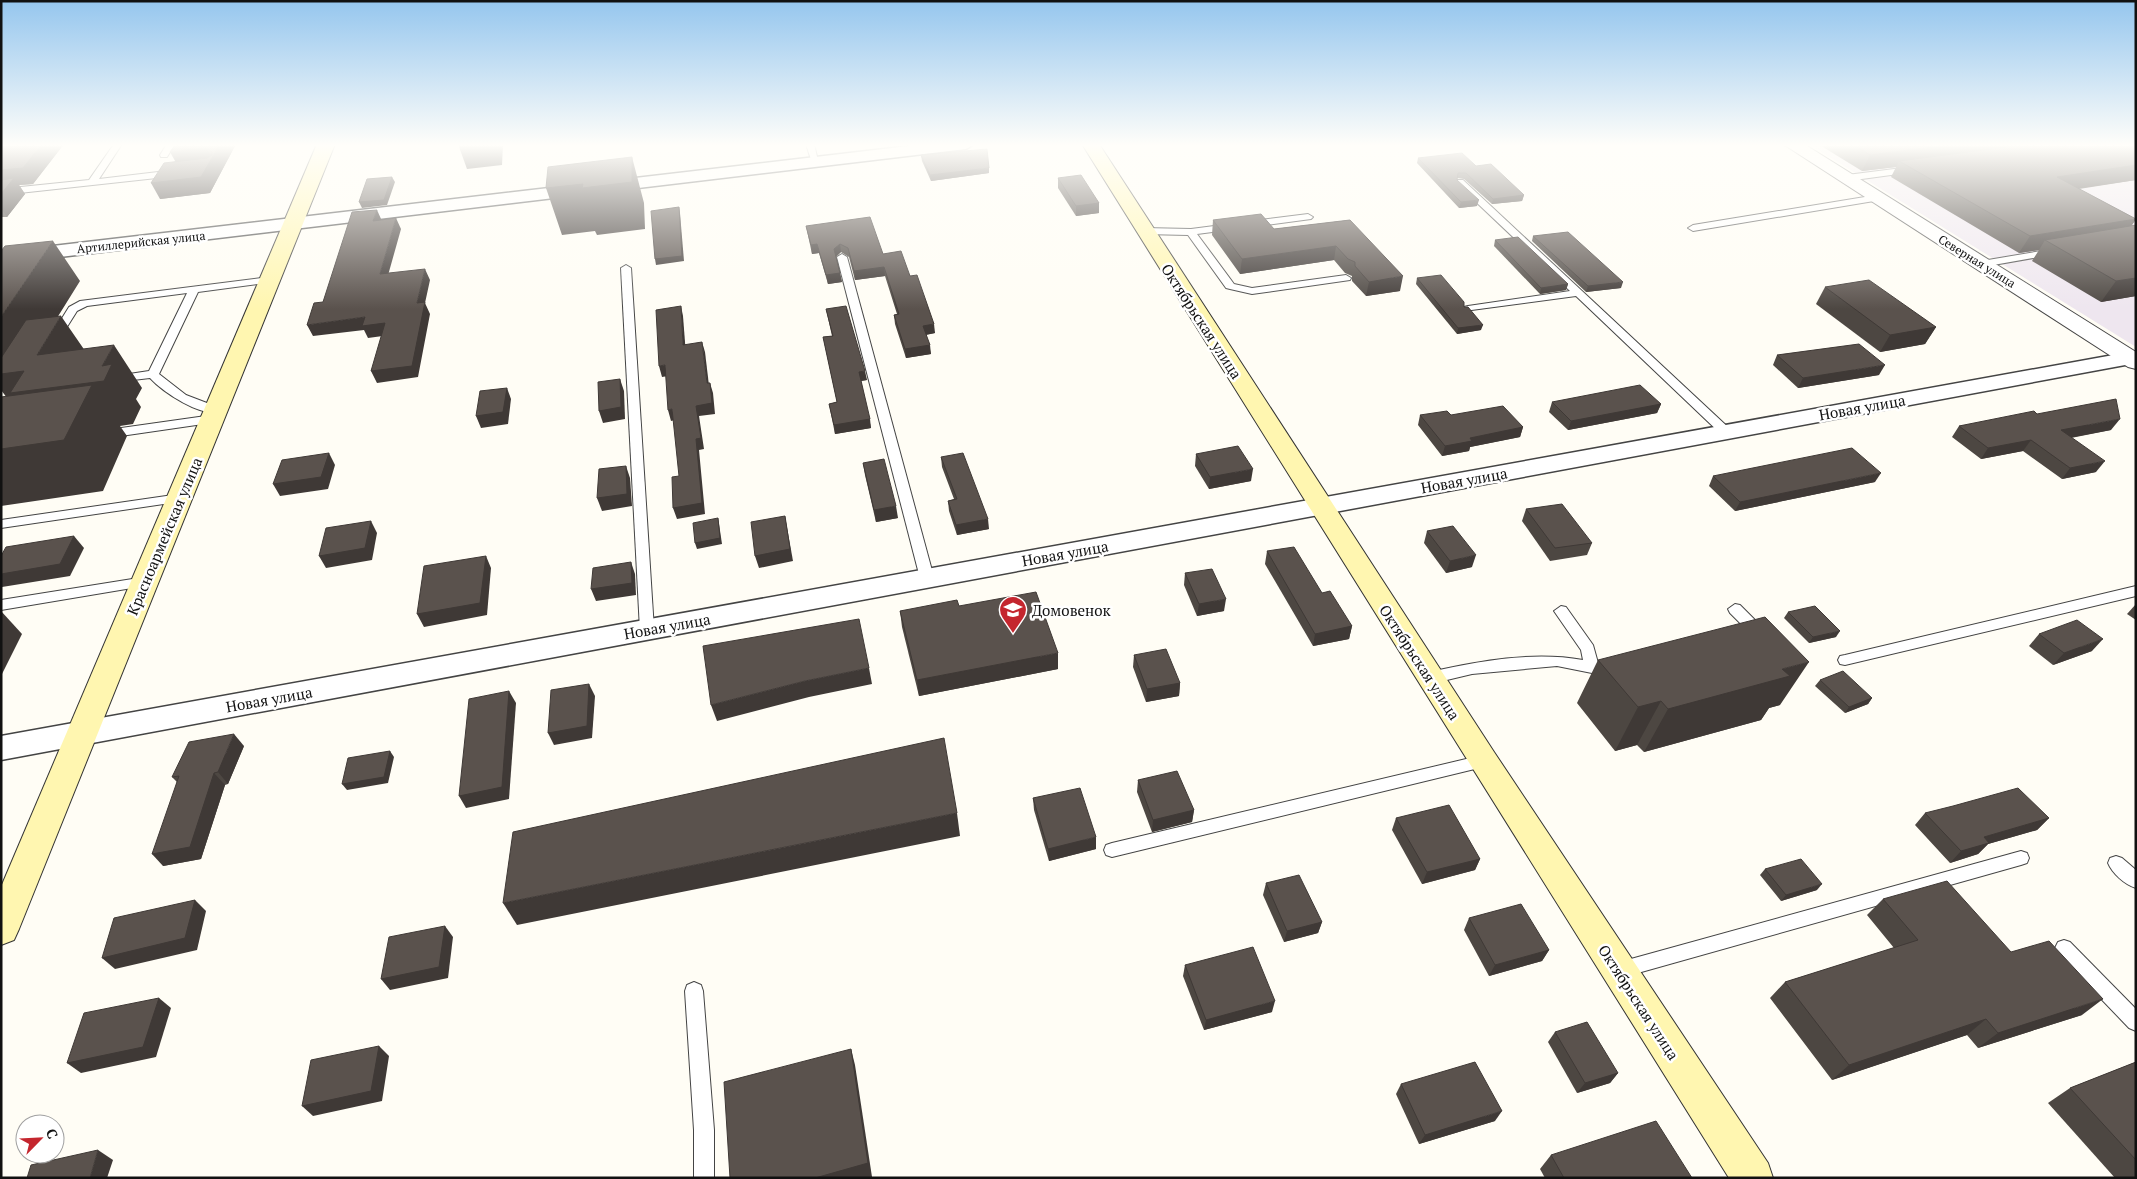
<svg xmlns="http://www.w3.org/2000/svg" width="2137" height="1179" viewBox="0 0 2137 1179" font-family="'PT Serif',serif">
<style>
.industrial{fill:#eee6ef}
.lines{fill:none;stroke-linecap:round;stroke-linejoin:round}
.service-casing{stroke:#444;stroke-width:2}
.minor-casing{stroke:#444;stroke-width:3}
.tertiary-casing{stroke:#444;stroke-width:2}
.secondary-casing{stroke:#333;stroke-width:2}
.service{fill:#fff;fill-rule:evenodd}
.minor{fill:#fff;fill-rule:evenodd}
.tertiary{fill:#fff;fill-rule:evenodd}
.secondary{fill:#fff6b0;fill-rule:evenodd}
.wall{fill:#4d4742}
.shaded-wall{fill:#3f3936}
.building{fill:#5a524d;stroke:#3f3936}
.labels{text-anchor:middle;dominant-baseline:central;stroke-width:5;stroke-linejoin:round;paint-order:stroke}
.far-street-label{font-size:12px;fill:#111;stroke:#fff}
.street-label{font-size:15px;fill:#111;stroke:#fff}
.poi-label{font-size:15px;fill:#111;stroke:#fff;text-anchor:start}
</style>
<rect width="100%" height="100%" fill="#fffdf5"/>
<polygon class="industrial" points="1809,144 2136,144 2136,347 1844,166"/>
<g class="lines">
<defs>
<g id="service">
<polygon points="114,144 122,144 99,179 175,170 179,173 175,176 1,195 1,189 89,180"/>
<polygon points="167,144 175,144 167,157 161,157 160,155"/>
<polygon points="806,144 814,144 819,165 812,163"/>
<polygon points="1910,167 1913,168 1913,172 1847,181 1843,178 1847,175"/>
<polygon points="1457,180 1463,180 1730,429 1732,432 1730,435 1722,435 1576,296 1464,311 1464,307 1468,306 1570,291 1457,184"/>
<polygon points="1877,195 1882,198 1880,200 1693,231 1688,228 1693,225"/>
<polygon points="1308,214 1313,217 1311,219 1197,234 1234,284 1252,288 1346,275 1351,278 1350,280 1252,294 1230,289 1226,288 1188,235 1144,234 1139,231 1144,228 1191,229"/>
<polygon points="2053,249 2056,250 2056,254 1982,267 1977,264 1982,261"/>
<polygon points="842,254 847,257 934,578 927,583 920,578 837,257"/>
<polygon points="626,265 631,268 654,630 652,634 642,634 640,630 621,268"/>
<path d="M269,277L273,278V282L198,292L159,374L186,395L220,408V412C200,417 163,392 150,378L116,382L110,379L116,376L149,371L187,293L87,306L77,311L60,338L56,339L51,336L69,307L80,301Z"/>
<polygon points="213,415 217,416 219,419 217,422 107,438 101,434 107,430"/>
<polygon points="180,494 184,495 186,498 184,501 1,528 1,520"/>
<polygon points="145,577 150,579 152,582 150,585 1,610 1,600"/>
<polygon points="2136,586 2136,596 1845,665 1840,664 1838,660 1840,656 1845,655"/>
<polygon points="1735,604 1740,605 1766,631 1768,635 1766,639 1756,639 1730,613 1728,609"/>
<path d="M1561,606L1566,607L1593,645L1598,663L1617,667L1619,671L1617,675L1612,677L1557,666L1472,674L1430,684L1425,682L1423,678L1425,674L1430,672C1479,661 1533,651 1583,660L1581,650L1554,611Z"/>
<polygon points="1483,755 1489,756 1491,761 1489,766 1483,767 1112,857 1106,855 1104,850 1106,845 1112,843"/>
<polygon points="2021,851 2027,853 2029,858 2027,863 2021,865 1620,978 1614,976 1611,970 1614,964 1620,962"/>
<path d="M2116,856L2122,858L2136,870V888C2125,885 2112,873 2108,863L2110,858Z"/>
<polygon points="2064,940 2070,942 2136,1009 2136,1031 2129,1028 2058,954 2055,948 2058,942"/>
<polygon points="694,982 701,985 703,991 714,1130 714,1178 694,1178 694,1130 685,991 687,985"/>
</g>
<g id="minor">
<polygon points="926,144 974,144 966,149 1,264 1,252"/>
<polygon points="2130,352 2136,353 2136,363 1,760 1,736"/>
</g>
<polygon id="tertiary" points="1783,144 1804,144 2136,352 2136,369 2128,367"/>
<g id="secondary">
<polygon points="317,144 335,144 19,929 14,940 1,945 1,887"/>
<polygon points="1082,144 1099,144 1494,752 1768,1163 1773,1178 1729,1178"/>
</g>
</defs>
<use href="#service" class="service-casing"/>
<use href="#minor" class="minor-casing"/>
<use href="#tertiary" class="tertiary-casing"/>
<use href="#secondary" class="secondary-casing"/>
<use href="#service" class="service"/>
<use href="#minor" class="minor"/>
<use href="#tertiary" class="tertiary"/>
<use href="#secondary" class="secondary"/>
</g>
<g class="wall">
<polygon points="2,144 64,144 33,184 19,185 25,194 7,217 1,217"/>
<polygon points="176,144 236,144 210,193 160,199 175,161"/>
<polygon points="1818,144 2136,144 2136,180 2079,189 2136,219 2131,226 2136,225 2136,296 2101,302 2032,261 2039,250 2019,253 1891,177 1896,167 1862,171"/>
<polygon points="921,155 989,173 931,181 922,161"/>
<polygon points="1418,158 1476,166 1524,195 1522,201 1492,204 1464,179 1457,178 1457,180 1477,206 1459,208 1417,163"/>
<polygon points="1058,178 1099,203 1099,213 1076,216 1058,188"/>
<polygon points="1213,220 1274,229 1350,220 1400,291 1366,296 1352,281 1352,276 1345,273 1334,260 1240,274 1212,235"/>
<polygon points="806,226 883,254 910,276 935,333 926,335 931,354 906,358 895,324 894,315 897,314 885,276 855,280 849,257 841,252 836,257 842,282 828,284 819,253 812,254"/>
<polygon points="1533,236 1621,288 1586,292 1532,241"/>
<polygon points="1495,240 1568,284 1566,290 1540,294 1494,246"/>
<polygon points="1417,278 1464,307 1481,330 1457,334 1416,284"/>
<polygon points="1825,287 1936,327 1925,344 1880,352 1816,304"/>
<polygon points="826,309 867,380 861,381 871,428 835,434 829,404 837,402 823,337 832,336"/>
<polygon points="1777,355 1879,375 1798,388 1773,365"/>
<polygon points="1552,402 1661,404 1657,413 1568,430 1549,412"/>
<polygon points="2037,414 2111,430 2071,438 2096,472 2062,479 2023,451 1981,459 1952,437 1959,426"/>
<polygon points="1420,415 1451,415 1523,427 1520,437 1470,447 1469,451 1442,456 1418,425"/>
<polygon points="1196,454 1251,481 1209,489 1195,466"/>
<polygon points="941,457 989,529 957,535 949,511 948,501 954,499 942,467"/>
<polygon points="863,463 898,518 876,522 865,475"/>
<polygon points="1713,476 1875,482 1735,511 1709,486"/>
<polygon points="1526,509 1592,543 1587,555 1550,561 1522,521"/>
<polygon points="1427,531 1472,567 1446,573 1424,543"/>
<polygon points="1267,551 1322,593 1352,626 1349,639 1313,646 1265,564"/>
<polygon points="1185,573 1224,611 1197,616 1184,585"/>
<polygon points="2136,604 2136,620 2127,614"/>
<polygon points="959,606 1058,669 919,696 902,627 900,611"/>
<polygon points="1788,612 1836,637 1809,643 1784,618"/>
<polygon points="2039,634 2092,651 2053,665 2029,646"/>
<polygon points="1134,655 1180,683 1179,696 1146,702 1133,667"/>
<polygon points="1598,660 1780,705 1769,708 1761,720 1644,752 1637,745 1615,751 1577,703"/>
<polygon points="1820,680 1872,698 1868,704 1845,713 1815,686"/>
<polygon points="244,746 228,784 225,785 201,859 163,866 177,782 172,777"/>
<polygon points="1138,780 1194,810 1192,822 1152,832 1137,792"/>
<polygon points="1033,798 1096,849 1049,861 1034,810"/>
<polygon points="1925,813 2049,818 2037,830 1988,844 1978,854 1950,863 1915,825"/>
<polygon points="1396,818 1480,859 1475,870 1422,884 1392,830"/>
<polygon points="1765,869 1817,890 1781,901 1760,875"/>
<polygon points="1266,883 1322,922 1318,933 1284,942 1263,895"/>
<polygon points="1883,899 2011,952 2082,1015 1978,1048 1967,1035 1832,1080 1770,998 1785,982 1894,948 1867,915"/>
<polygon points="1469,918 1549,950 1542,961 1489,976 1464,930"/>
<polygon points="1185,965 1272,1012 1204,1030 1183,976"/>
<polygon points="1555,1032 1618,1073 1610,1083 1577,1093 1548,1042"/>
<polygon points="2136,1062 2136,1178 2115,1178 2048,1103 2070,1088"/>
<polygon points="1401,1084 1495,1121 1419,1144 1396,1094"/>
<polygon points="1551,1155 1692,1178 1545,1178 1540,1169"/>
</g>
<g class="shaded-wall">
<polygon points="42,144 64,144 33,184 19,185 25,194 7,217 1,208 1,170"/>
<polygon points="220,144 236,144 210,193 160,199 151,183 179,168 170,152 206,148 212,158"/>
<polygon points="458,144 503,144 502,165 467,169"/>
<polygon points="1957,144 2071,144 1899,161 1896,167 1862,171 1870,155"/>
<polygon points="632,157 644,203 645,229 597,235 595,231 562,235 546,188"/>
<polygon points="2136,165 2136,180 2047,193 2057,177"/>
<polygon points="989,168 989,173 931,181 930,175"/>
<polygon points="392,177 395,182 387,205 362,208 359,202"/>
<polygon points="1524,195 1522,201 1492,204 1493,199"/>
<polygon points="1479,200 1477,206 1459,208 1461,202"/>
<polygon points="1099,203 1099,213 1076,216 1076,206"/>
<polygon points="679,207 680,213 684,261 656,265 655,259"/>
<polygon points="377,210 382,221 373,221"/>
<polygon points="396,218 401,229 385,286 380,274"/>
<polygon points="2136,219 2125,236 2045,240 2039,250 2019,253 2030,236"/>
<polygon points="53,241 80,281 24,371 37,355 61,316 90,358 102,366 114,345 142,388 136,399 141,407 133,424 120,426 127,436 103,491 1,506 1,449 23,419 1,390 1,317"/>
<polygon points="817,244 819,253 812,254 811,245"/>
<polygon points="840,244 841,252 835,257 834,249"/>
<polygon points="1336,246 1334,260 1240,274 1242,259"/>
<polygon points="884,267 885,276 855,280 854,271"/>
<polygon points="425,269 430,280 425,303 430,314 418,377 377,383 371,371 417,303"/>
<polygon points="840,273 842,282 828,284 826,275"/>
<polygon points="1403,276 1400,291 1366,296 1369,282"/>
<polygon points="2136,278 2136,296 2101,302 2116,281"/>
<polygon points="1623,282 1621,288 1586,292 1588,286"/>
<polygon points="1568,284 1566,290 1540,294 1541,288"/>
<polygon points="681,306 683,316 686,355 683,345"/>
<polygon points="365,317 385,323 390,335 368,338 364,330 313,336 307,325"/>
<polygon points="934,324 935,333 924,335 923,326"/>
<polygon points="1483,325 1481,330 1457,334 1458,328"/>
<polygon points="1936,327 1925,344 1880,352 1890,335"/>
<polygon points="702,342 705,352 710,394 707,383"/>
<polygon points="930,345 931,354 906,358 905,349"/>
<polygon points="665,365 668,376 662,377 659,366"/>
<polygon points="1885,365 1879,375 1798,388 1803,378"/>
<polygon points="865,371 867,380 860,381 859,372"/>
<polygon points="620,379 624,391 625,419 603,423 599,411"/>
<polygon points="710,383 713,393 715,414 699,416 704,449 699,450 705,514 677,519 673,508 696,439 696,406"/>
<polygon points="507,388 511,399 508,424 481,428 476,416"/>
<polygon points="1661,404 1657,413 1568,430 1571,421"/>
<polygon points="672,409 675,420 671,421 668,410"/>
<polygon points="870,419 871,428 835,434 834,425"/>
<polygon points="2120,419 2111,430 2052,441 2061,430"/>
<polygon points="1523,427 1520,437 1470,447 1469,451 1442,456 1445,446 1470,438"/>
<polygon points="2031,440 2023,451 1981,459 1988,448"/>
<polygon points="329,453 335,465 328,489 280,496 273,484"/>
<polygon points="2105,461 2096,472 2062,479 2070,468"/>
<polygon points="626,466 630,478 632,506 602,511 597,498"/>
<polygon points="1253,469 1251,481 1209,489 1210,477"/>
<polygon points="1881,473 1875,482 1735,511 1740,502"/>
<polygon points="896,506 898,518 876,522 874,510"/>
<polygon points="785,516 793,561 759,568 755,556"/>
<polygon points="718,518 719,524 722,544 697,549 695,543"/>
<polygon points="988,519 989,529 957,535 956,525"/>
<polygon points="371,521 377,533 372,560 326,568 319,556"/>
<polygon points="74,536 84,548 70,576 2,587 1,586 1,574"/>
<polygon points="1476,555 1472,567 1446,573 1450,561"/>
<polygon points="486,556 491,568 487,615 424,627 417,614"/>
<polygon points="631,562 635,574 636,595 596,601 591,589"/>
<polygon points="1226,599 1224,611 1197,616 1199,604"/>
<polygon points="1,611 22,634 1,676"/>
<polygon points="1352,626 1349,639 1313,646 1315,634"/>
<polygon points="1840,631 1836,637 1809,643 1813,637"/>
<polygon points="2103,639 2092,651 2053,665 2064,653"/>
<polygon points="1058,653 1058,669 919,696 917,680"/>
<polygon points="1809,662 1780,705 1769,708 1761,720 1644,752 1668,709 1782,669"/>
<polygon points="869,668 872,684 809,697 717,721 711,705 805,681"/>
<polygon points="1180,683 1179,696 1146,702 1147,689"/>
<polygon points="589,684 595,696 592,738 554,745 548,733"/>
<polygon points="509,691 516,703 509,799 466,808 459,796"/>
<polygon points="1872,698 1868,704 1845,713 1849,707"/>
<polygon points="1661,701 1637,745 1615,751 1638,707"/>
<polygon points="234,734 244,746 228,784 218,772"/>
<polygon points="390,751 394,757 388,783 347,790 342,784"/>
<polygon points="214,773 225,785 201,859 163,866 152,854"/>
<polygon points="1194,810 1192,822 1152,832 1153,820"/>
<polygon points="957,813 960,836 517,925 503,903"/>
<polygon points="2049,818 2037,830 1988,844 1978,854 1950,863 1961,851 1984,837"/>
<polygon points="1096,837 1096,849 1049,861 1048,849"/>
<polygon points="1480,859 1475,870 1422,884 1427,872"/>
<polygon points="1822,884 1817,890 1781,901 1786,895"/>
<polygon points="195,900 206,911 197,950 115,969 102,958"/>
<polygon points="1322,922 1318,933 1284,942 1287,931"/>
<polygon points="445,926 453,937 448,978 390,990 381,979"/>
<polygon points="1549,950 1542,961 1489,976 1495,965"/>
<polygon points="159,998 171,1008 156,1057 81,1073 67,1063"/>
<polygon points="2103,999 2082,1015 1978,1048 1998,1033"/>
<polygon points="1275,1001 1272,1012 1204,1030 1206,1020"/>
<polygon points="1986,1019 1967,1035 1832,1080 1849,1065"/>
<polygon points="379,1046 389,1056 382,1101 313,1116 302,1106"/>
<polygon points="851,1049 855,1065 872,1177 869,1178 815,1178"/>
<polygon points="1618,1073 1610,1083 1577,1093 1585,1083"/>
<polygon points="1502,1111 1495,1121 1419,1144 1425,1135"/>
<polygon points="98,1150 113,1160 107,1178 90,1178"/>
</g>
<g class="building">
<polygon points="1,144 42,144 23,168 1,170"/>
<polygon points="176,144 220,144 201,177 151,183 164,163 207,158 212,155 212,152 206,148 170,152"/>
<polygon points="1852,144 1957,144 1870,155"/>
<polygon points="2029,144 2136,144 2136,165 2057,177 2136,219 2030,236 1899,161"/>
<polygon points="987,149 989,168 930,175 921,155"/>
<polygon points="1462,153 1476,166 1491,164 1524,195 1493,199 1466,173 1458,173 1457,180 1479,200 1461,202 1418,158"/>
<polygon points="632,157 632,182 582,188 583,184 546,188 548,167"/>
<polygon points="1081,175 1099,203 1076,206 1058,178"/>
<polygon points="392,177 384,200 359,202 367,179"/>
<polygon points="14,178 1,194 1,180"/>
<polygon points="679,207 682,256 655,259 651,211"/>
<polygon points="377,210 373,221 396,218 380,274 425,269 417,303 425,302 412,366 371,371 385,323 362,326 365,317 307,325 314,303 323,302 352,212"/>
<polygon points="1261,214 1274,229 1350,220 1403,276 1369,282 1355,266 1355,262 1348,259 1336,246 1242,259 1213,220"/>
<polygon points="870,217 883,254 901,251 910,276 917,275 934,324 923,326 930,345 905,349 894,315 899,314 884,267 854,271 848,248 840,244 834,249 840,273 826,275 817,244 811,245 806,226"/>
<polygon points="2136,225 2136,278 2116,281 2045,240"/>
<polygon points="1568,232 1623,282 1588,286 1533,236"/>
<polygon points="1518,237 1568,284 1541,288 1495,240"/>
<polygon points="53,241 1,317 1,251 5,246"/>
<polygon points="1441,275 1464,302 1464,307 1468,307 1483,325 1458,328 1417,278"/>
<polygon points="1869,280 1936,327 1890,335 1825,287"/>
<polygon points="681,306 683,345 702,342 707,383 710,383 712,403 696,406 701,438 696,439 702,503 673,508 672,477 679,476 672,409 668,410 665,365 659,366 656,310"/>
<polygon points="846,306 865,371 859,372 870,419 834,425 829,404 837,402 823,337 833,336 826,309"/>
<polygon points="61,316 37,355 114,345 102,366 112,364 104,381 10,393 24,371 1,374 1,358 26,320"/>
<polygon points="1859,344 1885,365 1803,378 1777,355"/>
<polygon points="620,379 621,407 599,411 598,382"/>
<polygon points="92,385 64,440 1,449 1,397"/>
<polygon points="1640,385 1661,404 1571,421 1552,402"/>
<polygon points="507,388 503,412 476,416 480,391"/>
<polygon points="2116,399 2120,419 2061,430 2105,461 2070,468 2031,440 1988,448 1959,426 2034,411 2037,414"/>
<polygon points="1503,406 1523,427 1470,438 1472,441 1445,446 1420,415 1447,411 1451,415"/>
<polygon points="1238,446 1253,469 1210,477 1196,454"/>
<polygon points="1852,448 1881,473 1740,502 1713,476"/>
<polygon points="329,453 321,477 273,484 282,460"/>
<polygon points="963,453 988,519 956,525 948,501 957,499 941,457"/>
<polygon points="884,459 896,506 874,510 863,463"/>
<polygon points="626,466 627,494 597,498 599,469"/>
<polygon points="1562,504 1592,543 1555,548 1526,509"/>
<polygon points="785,516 790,549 755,556 751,522"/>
<polygon points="718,518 720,538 695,543 693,523"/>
<polygon points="371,521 365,548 319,556 326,528"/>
<polygon points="1453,526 1476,555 1450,561 1427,531"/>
<polygon points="74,536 60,564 1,574 1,556 6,547"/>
<polygon points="1294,547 1322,593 1330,591 1352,626 1315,634 1267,551"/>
<polygon points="486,556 480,603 417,614 424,566"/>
<polygon points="631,562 632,583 591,589 593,568"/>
<polygon points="1212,569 1226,599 1199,604 1185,573"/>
<polygon points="1036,592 1058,653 917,680 900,611 957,600 959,606"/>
<polygon points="1815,606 1840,631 1813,637 1788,612"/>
<polygon points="1765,617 1809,662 1782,669 1790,676 1668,709 1661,701 1638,707 1598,660"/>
<polygon points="859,619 869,668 805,681 711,705 703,646"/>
<polygon points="2077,620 2103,639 2064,653 2039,634"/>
<polygon points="1166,649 1180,683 1147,689 1134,655"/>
<polygon points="1843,671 1872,698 1849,707 1820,680"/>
<polygon points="589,684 587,726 548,733 551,690"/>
<polygon points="509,691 502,787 459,796 469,699"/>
<polygon points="234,734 218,772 214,773 190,847 152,854 179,776 172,777 189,742"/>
<polygon points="944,738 957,813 503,903 513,832"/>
<polygon points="390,751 384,777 342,784 348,758"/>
<polygon points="1177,771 1194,810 1153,820 1138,780"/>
<polygon points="1080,788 1096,837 1048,849 1033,798"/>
<polygon points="2018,788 2049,818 1984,837 1989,843 1961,851 1925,813 1953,806"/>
<polygon points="1449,805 1480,859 1427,872 1396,818"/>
<polygon points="1801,859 1822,884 1786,895 1765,869"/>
<polygon points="1299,875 1322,922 1287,931 1266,883"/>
<polygon points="1947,881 2011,952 2049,941 2103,999 1998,1033 1986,1019 1849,1065 1785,982 1918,940 1883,899"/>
<polygon points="195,900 185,938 102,958 114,918"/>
<polygon points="1521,904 1549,950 1495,965 1469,918"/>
<polygon points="445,926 439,967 381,979 389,937"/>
<polygon points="1253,947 1275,1001 1206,1020 1185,965"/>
<polygon points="159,998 143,1047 67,1063 84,1013"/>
<polygon points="1587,1022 1618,1073 1585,1083 1555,1032"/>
<polygon points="379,1046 371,1091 302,1106 311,1060"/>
<polygon points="851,1049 868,1163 815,1178 730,1178 724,1082"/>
<polygon points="1475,1062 1502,1111 1425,1135 1401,1084"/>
<polygon points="2136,1062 2136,1160 2070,1088"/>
<polygon points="1656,1121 1692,1178 1564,1178 1551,1155"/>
<polygon points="98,1150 90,1178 27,1178 31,1165"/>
</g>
<linearGradient id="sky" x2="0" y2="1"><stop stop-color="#95c6ee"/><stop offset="0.47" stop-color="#fffefa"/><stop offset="1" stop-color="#fffefa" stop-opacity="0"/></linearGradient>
<rect width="2137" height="309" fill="url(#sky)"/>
<defs>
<symbol id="school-pin" viewBox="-11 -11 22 30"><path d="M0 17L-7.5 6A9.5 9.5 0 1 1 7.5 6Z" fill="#c4262e" stroke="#fff"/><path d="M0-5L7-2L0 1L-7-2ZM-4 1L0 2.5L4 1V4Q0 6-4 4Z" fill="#fff"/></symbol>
</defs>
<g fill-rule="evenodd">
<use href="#school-pin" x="997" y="594" width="32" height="43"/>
</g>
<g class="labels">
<g class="far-street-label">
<text transform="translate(141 242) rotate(-6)">Артиллерийская улица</text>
<text transform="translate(1977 261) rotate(32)">Северная улица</text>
</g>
<g class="street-label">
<text transform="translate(1202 321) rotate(57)">Октябрьская улица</text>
<text transform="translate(1862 407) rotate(-10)">Новая улица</text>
<text transform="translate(1464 480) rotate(-10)">Новая улица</text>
<text transform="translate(164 536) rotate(-67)">Красноармейская улица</text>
<text transform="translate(1065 553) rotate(-10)">Новая улица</text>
<text transform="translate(667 626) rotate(-10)">Новая улица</text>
<text transform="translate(1420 662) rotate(57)">Октябрьская улица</text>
<text transform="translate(269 699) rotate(-10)">Новая улица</text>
<text transform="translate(1639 1002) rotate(57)">Октябрьская улица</text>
</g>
<g class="poi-label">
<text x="1032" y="610">Домовенок</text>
</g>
</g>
<rect width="2137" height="1179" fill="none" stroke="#111111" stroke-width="5"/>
<g transform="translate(40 1139) rotate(66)"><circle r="24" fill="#ffffff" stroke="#a0a0a0"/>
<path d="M0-4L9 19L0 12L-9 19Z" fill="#c4262e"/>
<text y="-8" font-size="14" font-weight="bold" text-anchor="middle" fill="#111111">С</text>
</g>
</svg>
